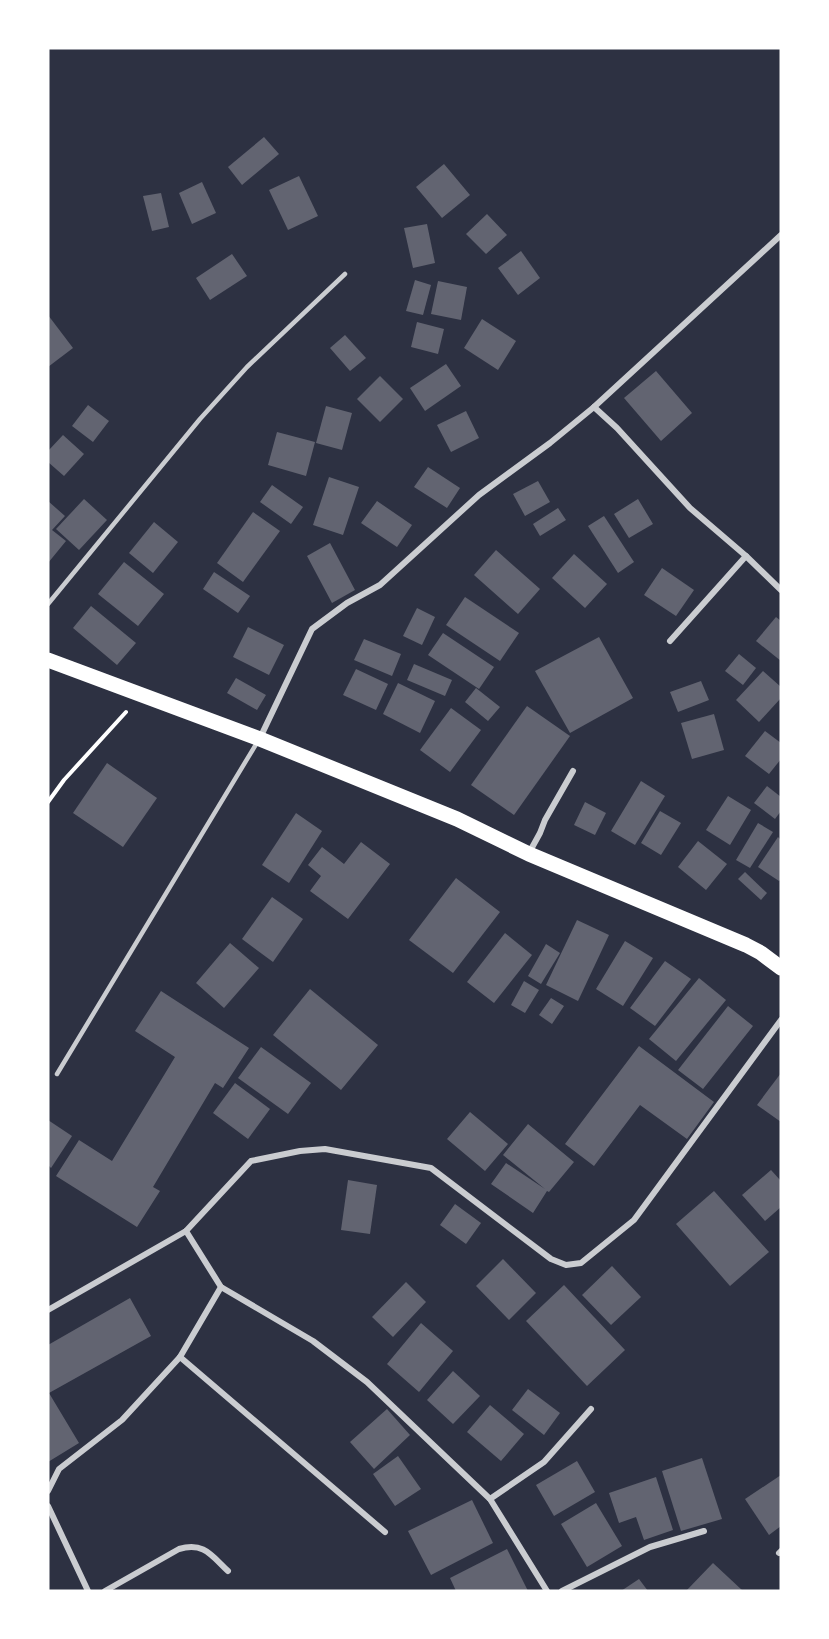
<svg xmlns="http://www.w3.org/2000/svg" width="829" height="1639" viewBox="0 0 829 1639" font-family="Manrope,sans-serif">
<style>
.building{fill:#626471}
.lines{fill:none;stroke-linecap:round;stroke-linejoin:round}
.path{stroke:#fff;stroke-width:4}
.service{stroke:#caccd0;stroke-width:4.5}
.minor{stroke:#caccd0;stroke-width:6}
.primary{stroke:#fff;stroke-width:15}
</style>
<rect width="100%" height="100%" fill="#2d3142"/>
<g class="building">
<polygon points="264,137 279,154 242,185 228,167"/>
<polygon points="444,164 470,195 442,218 416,187"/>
<polygon points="299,176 318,216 288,230 269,190"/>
<polygon points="202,182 216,213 192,224 179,193"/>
<polygon points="161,193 169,227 152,231 143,196"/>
<polygon points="487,214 507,235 486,254 466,234"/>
<polygon points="427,224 435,263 413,268 404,228"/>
<polygon points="521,251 540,278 518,295 498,268"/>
<polygon points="232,254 247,276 210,300 196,278"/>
<polygon points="415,280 431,285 423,315 406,311"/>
<polygon points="438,281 467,287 461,320 431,314"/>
<polygon points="48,315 73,348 48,367"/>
<polygon points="482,319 516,341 498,370 464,348"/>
<polygon points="417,322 444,329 438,354 411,347"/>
<polygon points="345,335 366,358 350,371 330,348"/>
<polygon points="446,364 461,386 425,411 410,388"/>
<polygon points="656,371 692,413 661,441 624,398"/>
<polygon points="380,376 403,399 380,422 357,399"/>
<polygon points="88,405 109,421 93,442 72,426"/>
<polygon points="326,406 352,413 342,450 316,443"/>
<polygon points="466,411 479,438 451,452 437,425"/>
<polygon points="277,432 315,442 306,476 268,465"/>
<polygon points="63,435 84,454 64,476 48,462 48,451"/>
<polygon points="428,467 460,488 447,508 414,487"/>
<polygon points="329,477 359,487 343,535 313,525"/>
<polygon points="538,481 550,502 525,516 513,494"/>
<polygon points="272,485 303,507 291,524 260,502"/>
<polygon points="84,499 107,520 79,550 56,529"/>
<polygon points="638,499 653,524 629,538 614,514"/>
<polygon points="48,501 65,516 52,530 66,541 48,563"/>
<polygon points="377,501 412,525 397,547 361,523"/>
<polygon points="558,508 566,520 540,536 533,524"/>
<polygon points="253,512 280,531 243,582 217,563"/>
<polygon points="604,516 634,562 618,573 588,526"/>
<polygon points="154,522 178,542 153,573 129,553"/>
<polygon points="330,543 355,590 332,603 307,556"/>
<polygon points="496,550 540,589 518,614 474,575"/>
<polygon points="574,554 607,584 585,608 552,578"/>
<polygon points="124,562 164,594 138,626 98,594"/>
<polygon points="662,568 694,590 676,616 644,595"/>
<polygon points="214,572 250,596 238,613 203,589"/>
<polygon points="465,597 519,633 500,661 446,625"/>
<polygon points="91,606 136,643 117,665 73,628"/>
<polygon points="417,608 435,617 422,645 403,636"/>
<polygon points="776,617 781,621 781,661 756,641"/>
<polygon points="248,627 284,645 269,675 233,657"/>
<polygon points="443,633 494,667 479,689 428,655"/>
<polygon points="599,637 633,698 570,733 535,671"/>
<polygon points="364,639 401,654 392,676 354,660"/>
<polygon points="739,654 756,668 743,685 725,671"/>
<polygon points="414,664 452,680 445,696 407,680"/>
<polygon points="356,669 388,684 376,710 343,695"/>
<polygon points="763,671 781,687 781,698 759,722 736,700"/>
<polygon points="236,678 266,695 257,710 227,693"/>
<polygon points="701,681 709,700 678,712 670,692"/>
<polygon points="398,683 435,701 420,733 383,714"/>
<polygon points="476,688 500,707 488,721 465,702"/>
<polygon points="527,706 570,736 514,815 471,785"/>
<polygon points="451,708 481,730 450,772 420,750"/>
<polygon points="714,714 724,750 692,759 681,723"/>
<polygon points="765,731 781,743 781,759 769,774 745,756"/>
<polygon points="107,763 157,798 123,847 73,813"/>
<polygon points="641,781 665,796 635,845 611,831"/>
<polygon points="767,786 781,797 781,811 775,819 754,803"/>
<polygon points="728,796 751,810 730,845 706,830"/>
<polygon points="585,802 606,813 595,835 574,825"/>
<polygon points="660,811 681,823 661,855 641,843"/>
<polygon points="296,813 322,831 289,883 262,865"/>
<polygon points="758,823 773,832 750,868 736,860"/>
<polygon points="778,837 781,840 781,879 779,881 758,867"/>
<polygon points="698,841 727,864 706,890 678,867"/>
<polygon points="361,842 390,864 348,919 310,891 321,876 308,865 322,847 344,864"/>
<polygon points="745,872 767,893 761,900 738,879"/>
<polygon points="456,878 500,912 453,973 409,940"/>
<polygon points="272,897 303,919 273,962 242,939"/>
<polygon points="577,920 609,935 578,1001 546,985"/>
<polygon points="505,933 532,955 494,1003 467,982"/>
<polygon points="625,941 653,958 623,1006 596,989"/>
<polygon points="230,943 259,968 224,1008 196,983"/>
<polygon points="546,944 560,953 541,984 528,976"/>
<polygon points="665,961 691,979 655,1026 630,1008"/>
<polygon points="699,978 726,1000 676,1061 649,1039"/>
<polygon points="524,981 539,990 525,1013 511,1005"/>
<polygon points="310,989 378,1045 341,1090 273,1035"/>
<polygon points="161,991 249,1048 223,1088 215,1083 153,1187 160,1191 137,1227 56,1176 79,1140 112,1161 175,1057 135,1031"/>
<polygon points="551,998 564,1006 552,1024 539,1015"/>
<polygon points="728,1006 753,1026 703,1089 678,1070"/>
<polygon points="639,1046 714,1102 687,1139 640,1105 594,1166 565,1144"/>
<polygon points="261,1047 311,1083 288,1114 238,1078"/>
<polygon points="781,1073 781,1122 757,1105"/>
<polygon points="235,1083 270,1109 248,1139 213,1113"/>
<polygon points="470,1112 508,1144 485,1171 447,1139"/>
<polygon points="48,1120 72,1136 51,1168 48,1165"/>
<polygon points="528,1124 574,1162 549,1192 547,1191 533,1213 491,1184 506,1163 545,1189 503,1155"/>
<polygon points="771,1170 781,1181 781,1207 765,1221 742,1195"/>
<polygon points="348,1180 377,1185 370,1234 341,1230"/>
<polygon points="714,1191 769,1252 730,1286 676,1224"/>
<polygon points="455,1204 481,1223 466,1244 440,1225"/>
<polygon points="503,1259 536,1293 509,1320 476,1286"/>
<polygon points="612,1266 641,1297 611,1325 582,1295"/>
<polygon points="406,1282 426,1302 393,1337 372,1317"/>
<polygon points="564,1285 625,1350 587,1386 526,1321"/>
<polygon points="130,1298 151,1336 49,1393 79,1443 48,1462 48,1345"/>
<polygon points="421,1323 453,1351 419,1392 387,1364"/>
<polygon points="453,1371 480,1396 453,1424 427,1400"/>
<polygon points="528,1389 560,1413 544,1435 512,1410"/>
<polygon points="490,1405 524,1434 501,1461 467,1432"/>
<polygon points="387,1409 410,1435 374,1469 350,1442"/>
<polygon points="398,1456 421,1489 395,1506 373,1474"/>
<polygon points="702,1458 722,1519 681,1531 662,1471"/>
<polygon points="577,1461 595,1492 554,1516 536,1485"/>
<polygon points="781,1475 781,1526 769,1535 745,1499"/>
<polygon points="656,1477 673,1530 644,1540 636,1517 619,1523 609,1493"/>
<polygon points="472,1500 493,1543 431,1575 408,1531"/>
<polygon points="596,1503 622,1546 587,1567 561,1524"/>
<polygon points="507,1549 528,1591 456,1591 450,1578"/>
<polygon points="713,1563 743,1591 686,1591"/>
<polygon points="639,1579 648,1591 621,1591"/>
</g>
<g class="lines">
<polyline class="path" points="48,802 64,780 126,712"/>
<g class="service">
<polyline points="48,604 200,419 247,367 345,274"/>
<polyline points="57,1074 258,741"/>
</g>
<g class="minor">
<polyline points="594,407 617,428 690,508 746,556 781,590"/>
<polyline points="670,641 746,556"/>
<polyline points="260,738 312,629 347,603 380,585 479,495 550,443 594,407 781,235"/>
<polyline points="529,853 540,833 545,820 573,771"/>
<polyline points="186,1231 221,1287 313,1341 367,1382 490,1499 547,1591"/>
<polyline points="48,1310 186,1231 251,1161 300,1151 325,1149 431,1168 551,1259 566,1265 581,1263 634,1220 781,1020"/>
<polyline points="180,1357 385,1532"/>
<polyline points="48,1491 59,1469 122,1420 180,1357 221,1287"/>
<polyline points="490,1499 544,1462 591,1409"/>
<polyline points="48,1506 88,1591"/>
<polyline points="779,1553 781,1551"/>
<path d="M105,1591L179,1549C204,1542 211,1555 228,1571"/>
<polyline points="562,1591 650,1547 704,1531"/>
</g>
<polyline class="primary" points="48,660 260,739 457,819 529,854 746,945 761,953 781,968"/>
</g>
<rect width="829" height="1639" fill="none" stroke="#ffffff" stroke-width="99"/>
</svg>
